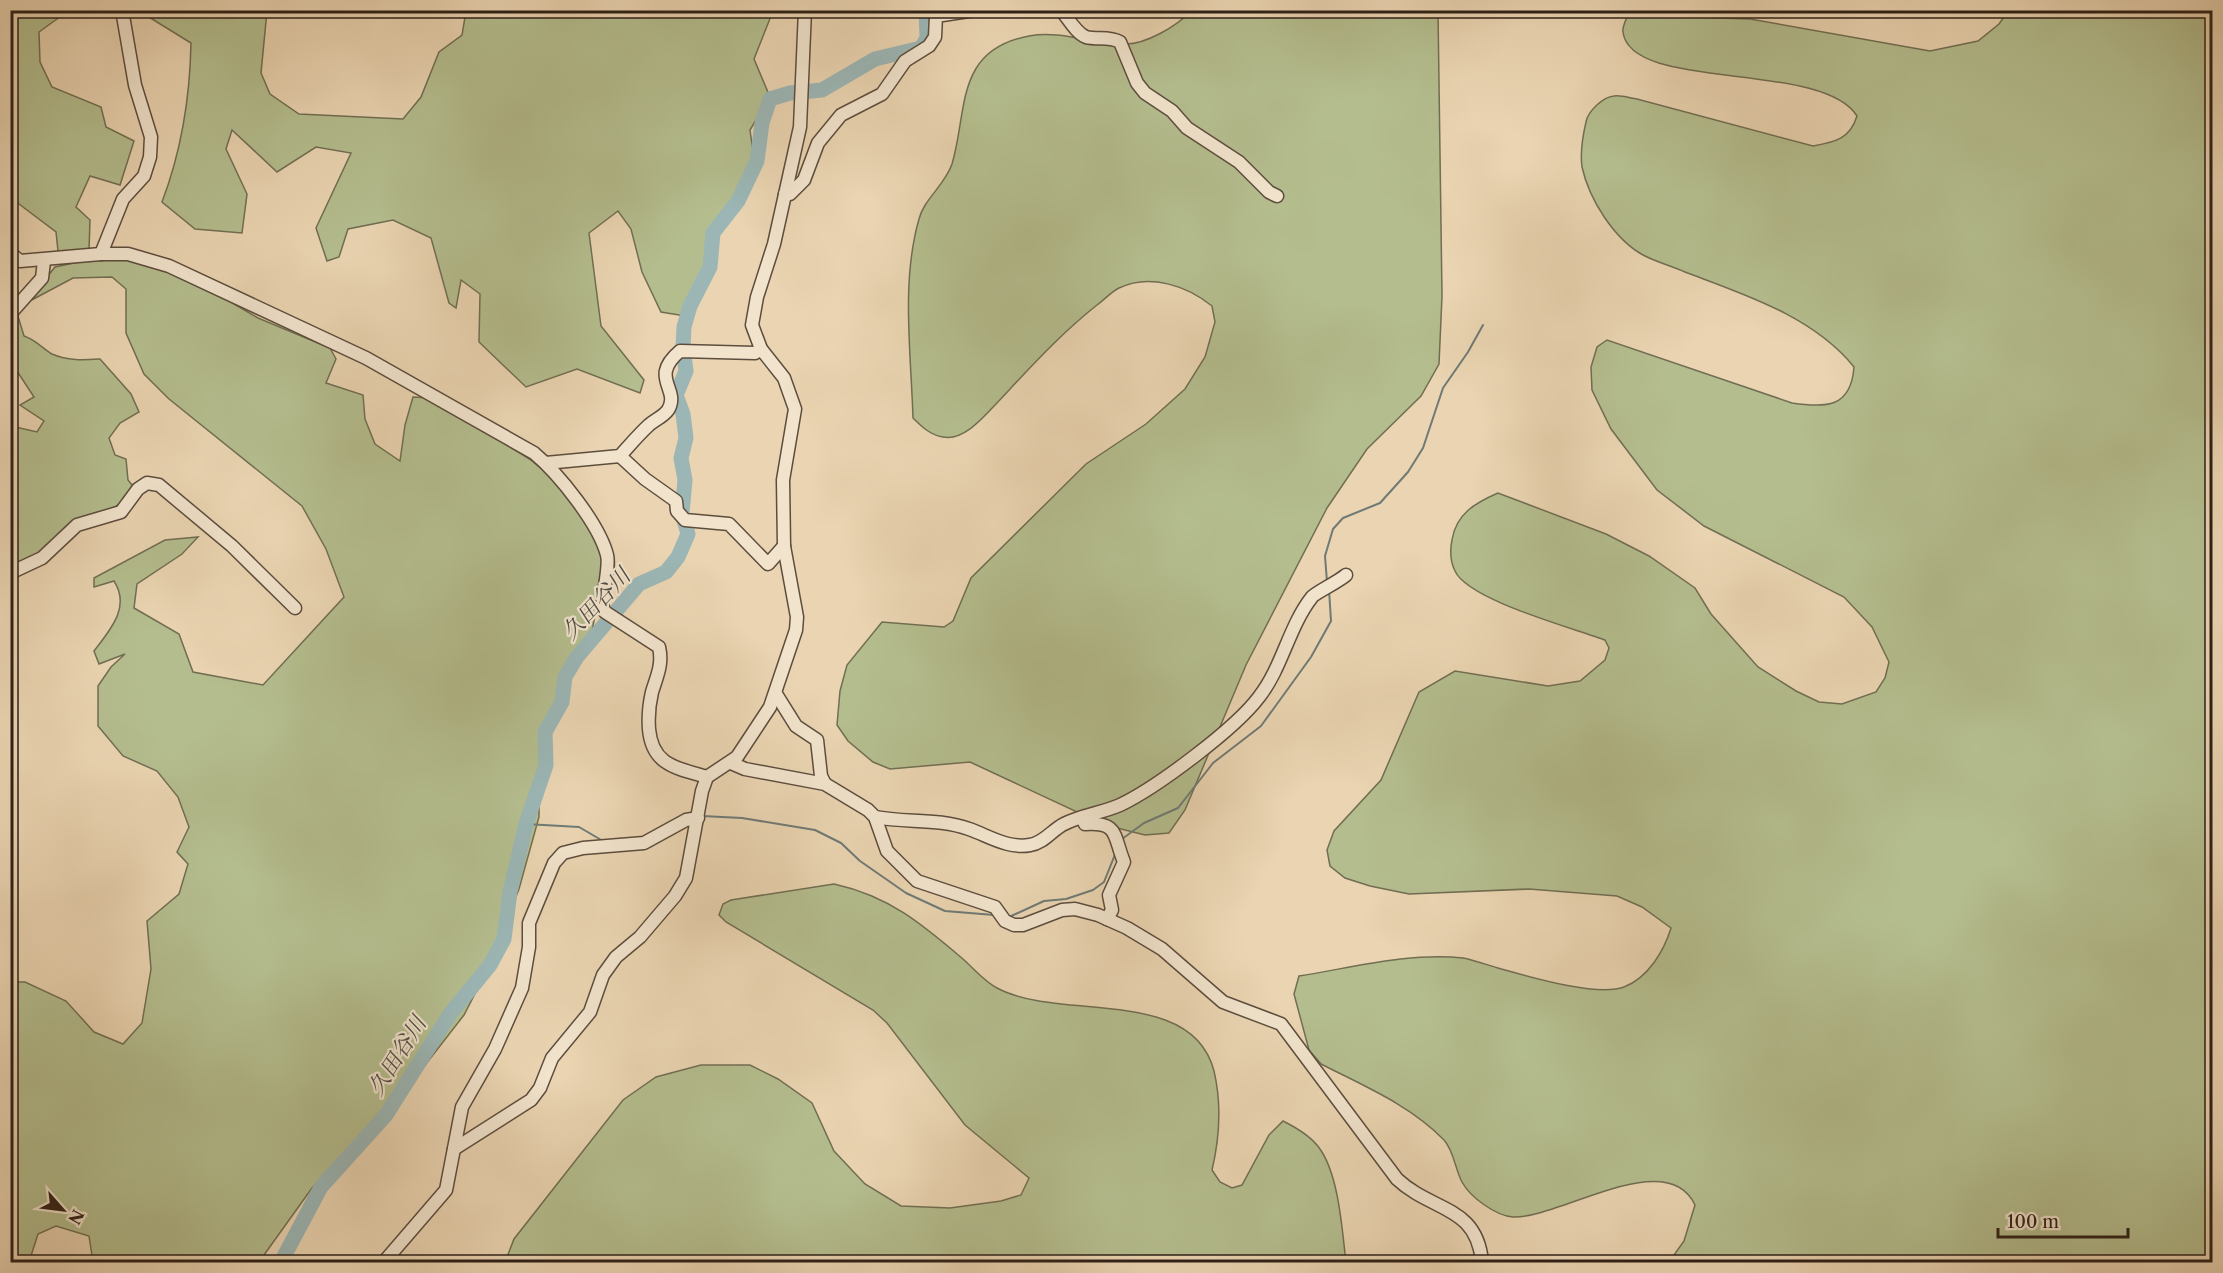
<svg xmlns="http://www.w3.org/2000/svg" width="2223" height="1273" viewBox="0 0 2223 1273" font-family="'Libre Caslon Text','Noto Serif JP',serif">
<style>
.green{fill:#b4bd8e;stroke:#716e53;stroke-width:1.5}
.lines{fill:none;stroke-linecap:round;stroke-linejoin:round}
.stream{stroke:#6f7a76;stroke-width:2}
.river{stroke:#9bb6b5;stroke-width:15}
.minor-casing{stroke:#5d4d3e;stroke-width:15}
.minor{stroke:#f1e3cc;stroke-width:12}
.labels{text-anchor:middle;dominant-baseline:central;stroke-width:4.5;stroke-linejoin:round;paint-order:stroke}
.water-label{font-size:22px;font-style:italic;fill:#4f4d47;stroke:#f1e3cc}
</style>
<rect width="100%" height="100%" fill="#ead4b1"/>
<filter id="stains"><feTurbulence type="fractalNoise" baseFrequency=".00333" numOctaves="4"/><feColorMatrix values="0 0 0 0 .2 0 0 0 0 .09 0 0 0 0 .02 0 0 0 .5 -.17"/></filter>
<radialGradient id="worn" r=".72"><stop offset=".6" stop-color="#630" stop-opacity="0"/><stop offset="1" stop-color="#630" stop-opacity=".3"/></radialGradient>
<g class="green">
<polygon points="11,11 68,11 39,32 40,62 52,87 101,107 106,127 134,141 120,185 90,176 76,207 90,220 89,250 58,251 56,232 11,198"/>
<path d="M139,11H267L261,73L270,94L299,114L403,119L421,97L439,52L462,35L466,11H773L754,59L770,97L750,130L754,159L743,186L713,226L708,278L685,316L661,312L642,272L631,229L618,211L589,233L601,326L644,380L640,393L577,369L526,387L479,342L480,294L461,280L456,308L449,303L431,238L393,220L348,229L339,257L327,261L316,228L351,153L316,147L277,172L232,130L226,149L247,194L242,233L195,229L162,202C181,152 190,97 191,43Z"/>
<path d="M1191,11H1438L1442,296L1439,364L1421,396L1367,449L1327,508L1246,665L1185,810L1169,833L1145,835L1105,825L970,762L890,769L873,762L848,741L837,725L840,691L847,665L882,622L944,627L953,621L971,578L1086,464L1146,424L1185,389L1205,357L1215,322L1212,306C1187,286 1150,273 1119,288C1111,292 1104,300 1097,305C1059,335 1028,370 995,405C983,418 963,441 943,437C930,435 921,426 913,418C911,352 901,282 919,219C924,199 945,185 952,164C968,111 954,50 1029,36C1060,30 1093,44 1124,44C1145,45 1177,26 1191,11Z"/>
<path d="M2008,11H2212V1262H1669L1684,1241L1695,1205C1667,1145 1559,1219 1513,1217C1496,1216 1470,1197 1462,1182C1455,1169 1454,1151 1444,1140C1410,1105 1364,1086 1321,1064L1309,1050L1294,994L1299,976C1351,968 1409,952 1463,958C1474,960 1487,965 1498,968C1527,976 1596,997 1624,987C1648,978 1664,951 1671,928L1642,907L1617,896L1529,889L1409,894L1370,886L1345,878L1330,866L1327,850L1334,831L1381,780L1419,692L1455,671L1548,686L1580,681L1605,660L1609,648L1605,640C1573,628 1468,600 1455,571C1450,561 1450,550 1452,540C1456,514 1475,503 1498,493L1606,534L1649,556L1695,588L1711,614L1758,667L1796,691L1819,702L1842,704L1876,692L1885,678L1889,662L1872,627L1844,597L1704,526L1657,490L1611,429L1592,390L1591,367L1597,347L1607,340L1792,403C1826,408 1851,408 1854,367C1813,316 1743,294 1685,272C1672,266 1656,262 1643,255C1614,239 1589,199 1582,167C1580,153 1583,135 1586,122C1588,111 1603,97 1614,96C1621,95 1630,98 1637,99L1813,146C1835,142 1850,139 1857,116C1822,60 1630,92 1623,32C1622,27 1626,20 1628,15L1750,19L1930,51L1978,41L1999,24Z"/>
<path d="M93,259H129L188,277L258,318L330,348L336,359L326,383L363,395L365,419L375,444L400,461L405,425L413,397L432,398L531,460L568,491L604,549V566L591,637L567,671L559,703L542,734L544,758L539,781V817L519,889L483,978L464,1015L398,1100L312,1188L259,1262H93L89,1236L56,1226L38,1234L29,1262H13L14,1253L11,1254V982H25L66,1001L94,1032L123,1044L142,1023L151,969L147,921L179,894L188,864L177,852L189,827L178,797L157,771L123,756L98,726V686L111,667L125,654L99,664L94,651C110,630 131,607 114,581L94,587V578L165,540L198,537L182,554L137,584L134,608L179,634L193,672L263,685L344,597L326,549L302,506L169,399L144,374L126,333V289L112,277L73,278L26,303L55,267Z"/>
<path d="M17,313L24,336C36,340 42,348 52,354C68,361 83,360 100,359L131,394L139,412L120,423L109,438L115,455L126,459L128,480L132,485L127,499L109,511L72,521L58,540L37,557L11,570V426L37,432L44,421L20,405L34,397L15,368L17,349L11,341L10,321Z"/>
<path d="M834,884C889,896 922,924 963,959C973,968 985,982 997,988C1060,1022 1192,985 1214,1071C1222,1105 1220,1136 1212,1170L1220,1182L1232,1188L1242,1185L1269,1135L1283,1121C1295,1127 1312,1137 1320,1149C1339,1176 1342,1230 1346,1262H1157L1151,1256L1129,1262H505L514,1239L623,1100L656,1077L701,1065H750L778,1079L812,1103L834,1151L865,1184L901,1206L950,1208L1001,1201L1021,1195L1029,1178L965,1125L887,1023L873,1010L726,922L719,915L723,904L731,900Z"/>
</g>
<g class="lines">
<g class="stream">
<polyline points="1327,582 1325,556 1333,529 1343,518 1380,503 1408,472 1423,448 1443,388 1468,352 1483,325"/>
<polyline points="702,816 742,818 815,830 841,843 860,861 906,893 945,911 994,915"/>
<polyline points="526,824 579,827 603,841"/>
<polyline points="1122,839 1144,823 1178,808 1213,763 1261,726 1311,657 1331,621 1329,590"/>
<polyline points="1009,917 1044,901 1066,899 1093,890 1104,882 1116,852"/>
</g>
<polyline class="river" points="281,1262 321,1187 386,1115 450,1014 490,965 504,939 510,892 526,824 546,765 545,732 562,702 565,677 577,657 639,584 666,572 678,557 688,534 682,513 685,480 681,458 686,438 683,414 676,395 686,371 683,347 684,327 690,306 710,267 713,233 738,201 757,161 762,123 770,99 790,93 822,90 875,59 921,48 927,38 926,10"/>
<defs>
<g id="minor">
<path d="M1061,10C1068,18 1076,33 1086,37C1097,40 1109,36 1120,42L1137,83L1145,93L1172,111L1187,128L1239,162L1269,192L1277,196"/>
<polyline points="785,194 790,194 804,180 818,143 841,115 882,94 905,61 929,46 935,37 936,16 975,10"/>
<path d="M10,253L20,261L101,254H128L169,266L366,358L534,453C559,474 599,524 607,555C610,566 603,593 602,606L605,612L659,647C663,664 657,676 652,692C649,705 648,716 649,729C652,765 676,768 707,777"/>
<polyline points="101,254 123,199 144,176 150,157 151,137 135,85 122,10"/>
<polyline points="10,314 42,278 44,261"/>
<polyline points="620,456 645,479 676,501 677,511 685,520 729,524 768,564 784,546"/>
<path d="M546,463L620,456C629,446 639,434 649,425C655,420 664,416 668,410C681,389 648,378 680,351L755,353L761,349"/>
<polyline points="10,573 42,558 77,525 121,512 138,489 147,483 159,485 232,546 295,608"/>
<polyline points="776,694 796,726 817,740 821,776 825,784"/>
<path d="M731,763L745,769L825,784L868,810L875,817L887,851L917,881L995,907L1005,921L1014,925H1023L1062,910L1075,909L1098,915L1127,928L1162,949L1223,1002L1281,1024L1397,1179C1432,1212 1477,1205 1482,1262"/>
<path d="M875,817C906,823 939,818 969,829C989,836 1008,849 1030,845C1044,843 1052,830 1064,824C1081,815 1102,813 1120,805C1156,788 1235,729 1259,697C1282,668 1289,626 1312,597C1315,593 1338,582 1346,575"/>
<path d="M1083,820L1085,824C1119,822 1113,835 1124,862L1109,895L1112,910L1107,919"/>
<polyline points="454,1149 531,1100 540,1088 552,1058 590,1012 603,975 616,957 640,937 675,896 686,878 702,791 707,777 737,757 770,707 796,630 797,617 784,546 783,480 795,409 784,378 761,349 752,325 757,297 774,244 800,127 805,10"/>
<polyline points="384,1262 446,1190 462,1107 495,1049 522,988 529,947 529,923 554,863 563,853 583,848 644,843 686,820 698,818"/>
</g>
</defs>
<use href="#minor" class="minor-casing"/>
<use href="#minor" class="minor"/>
</g>
<g class="labels">
<g class="water-label">
<text transform="translate(596 604) rotate(-47)">久田谷川</text>
<text transform="translate(397 1056) rotate(-58)">久田谷川</text>
</g>
</g>
<rect width="2223" height="1273" fill="none" stroke="#ead4b1" stroke-width="36"/>
<rect x="12" y="12" width="2199" height="1249" fill="none" stroke="#2e2018" stroke-width="3"/>
<rect x="18" y="18" width="2187" height="1237" fill="none" stroke="#2e2018" stroke-width="1.5"/>
<g transform="translate(63 1210) rotate(118)" stroke="#f1e3cc" stroke-width="4.5" paint-order="stroke">
<path d="M0-4.5L10 22L0 15L-10 22Z" fill="#2e2018"/>
<text y="-9" font-size="16" font-weight="bold" text-anchor="middle" fill="#2e2018">N</text>
</g>
<path d="M1998 1228v9h130v-9" fill="none" stroke="#2e2018" stroke-width="3"/>
<text x="2007" y="1228" font-size="18" fill="#2e2018" stroke="#f1e3cc" stroke-width="4.5" paint-order="stroke">100 m</text>
<rect width="100%" height="100%" filter="url(#stains)"/>
<rect width="100%" height="100%" fill="url(#worn)"/>
</svg>
